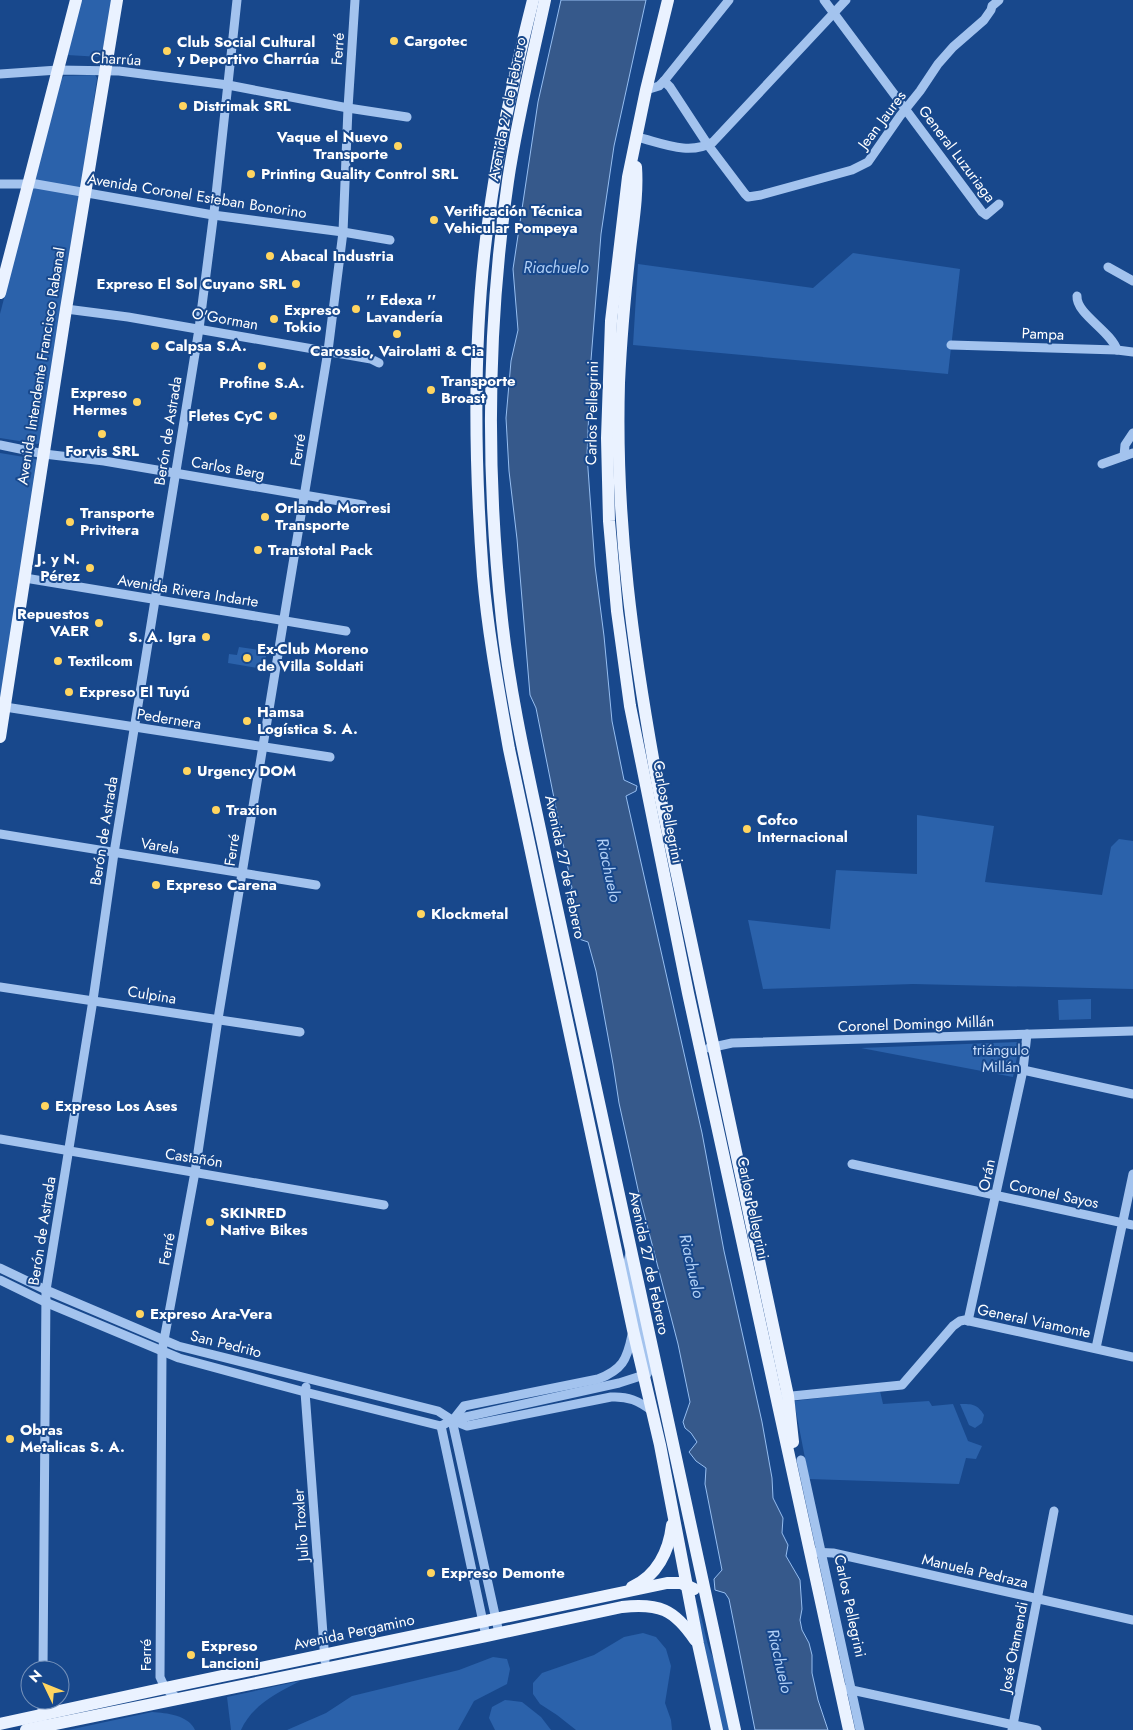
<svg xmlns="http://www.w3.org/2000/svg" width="1133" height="1730" viewBox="0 0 1133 1730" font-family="Jost,sans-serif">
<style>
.green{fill:#2b62ab}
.water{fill:#36598b;stroke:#96bef1}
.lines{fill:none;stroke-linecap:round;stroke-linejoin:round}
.minor{stroke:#a3c3ee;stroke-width:9}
.major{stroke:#eaf2ff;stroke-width:12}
.poi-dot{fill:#ffd560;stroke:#18488c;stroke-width:2}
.labels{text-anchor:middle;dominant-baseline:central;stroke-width:4;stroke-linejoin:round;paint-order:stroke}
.poi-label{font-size:15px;font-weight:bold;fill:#fff;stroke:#18488c;text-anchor:start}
.street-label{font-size:15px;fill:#fff;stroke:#18488c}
.park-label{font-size:15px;fill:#c9defa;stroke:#18488c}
.water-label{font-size:16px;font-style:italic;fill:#afcef5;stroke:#18488c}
</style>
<rect width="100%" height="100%" fill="#18488c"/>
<g class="green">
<polygon points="81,0 113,0 101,57 67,55"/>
<polygon points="95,75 97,78 81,193 42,439 38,444 0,438 0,314 61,79 64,76"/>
<polygon points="853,253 960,269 948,374 633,345 638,264 813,288"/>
<polygon points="0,453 36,459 38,461 0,710"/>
<polygon points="239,647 267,651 264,669 228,663 229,654 237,655"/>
<polygon points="917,815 994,826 985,882 1102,895 1111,847 1119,839 1133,841 1133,989 913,984 763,989 748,920 830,929 836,870 917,874"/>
<polygon points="1091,999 1091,1019 1059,1020 1058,1000"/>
<polygon points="1020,1042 1013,1077 861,1048"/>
<polygon points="880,1391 883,1404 929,1401 932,1406 953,1404 968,1441 982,1446 976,1459 966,1458 959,1484 809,1479 794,1401"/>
<path d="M960,1404C973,1404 977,1404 984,1415L982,1423L975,1428L969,1425Z"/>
<path d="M693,1597C705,1616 703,1641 715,1661L730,1730H721Z"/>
<polygon points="643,1633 656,1637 666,1649 671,1666 665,1703 671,1720 672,1730 576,1730 557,1715 540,1704 533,1694 533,1683 542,1673 594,1655 624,1637"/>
<polygon points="493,1657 507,1659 510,1669 507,1684 474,1701 458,1730 287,1730 326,1713 352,1696 459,1670"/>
<path d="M300,1681C277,1693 252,1705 241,1730H231L227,1697Z"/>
<polygon points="505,1700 522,1702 541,1717 551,1730 495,1730 489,1718 492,1707"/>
<path d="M152,1712C167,1713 188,1715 195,1730H68Z"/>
</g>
<polygon class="water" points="561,0 646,0 614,146 601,234 591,360 587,455 595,566 604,636 612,721 624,780 637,786 636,791 626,796 702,1133 724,1251 762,1422 772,1478 773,1498 783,1518 782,1533 788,1545 786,1556 800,1580 802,1609 800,1620 802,1630 809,1643 812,1655 812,1673 818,1700 828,1730 755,1730 729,1599 725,1593 715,1590 714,1579 722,1570 705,1484 706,1468 696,1461 689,1452 697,1442 691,1433 685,1428 683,1422 690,1402 678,1344 639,1194 619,1103 613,1064 596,971 588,942 576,938 573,909 568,901 567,894 572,888 536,708 530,695 517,539 509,471 506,418 511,361 518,330 513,269 538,102"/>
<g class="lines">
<g class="minor">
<polyline points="824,0 982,212 986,215 999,204"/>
<polyline points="0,74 58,70 119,71 228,85 348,108 407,117"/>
<polyline points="664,81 670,87 708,145 745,194 748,197 761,195 852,170 868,162 900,116 920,91 938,64 953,47 984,20 991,10 992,6 999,0"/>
<polyline points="646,90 659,86 664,81 729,0"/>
<path d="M637,137C662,143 689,156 713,142L846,0"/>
<polyline points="0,184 36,184 213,215 343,232 390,240"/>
<polyline points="1108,267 1133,281"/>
<path d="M1077,296C1076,314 1111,331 1117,350"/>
<polyline points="66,309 128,317 371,359 379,363"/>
<polyline points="951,345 1117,350 1133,352"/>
<polyline points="0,445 44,454 104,461 363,505"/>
<polyline points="1124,456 1125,445 1133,433"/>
<polyline points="1102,464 1133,453"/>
<polyline points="25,578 346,631"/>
<polyline points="5,707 330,757"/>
<polyline points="0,834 316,885"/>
<polyline points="0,987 300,1032"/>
<polyline points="709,1048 732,1043 1133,1031"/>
<polyline points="1023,1070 1133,1094"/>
<polyline points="0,1139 384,1205"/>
<polyline points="852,1164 1133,1225"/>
<path d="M0,1268L46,1290L178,1346L438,1411L452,1420L467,1426L611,1397C628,1396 639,1401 652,1411"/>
<polyline points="0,1280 45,1302 179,1358 305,1392 441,1426 452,1420 619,1383 647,1374 649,1370 627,1267 630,1253"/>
<polyline points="968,1321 1023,1070 1027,1034"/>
<polyline points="1096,1348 1133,1174"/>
<polyline points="306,1387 305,1392 325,1661"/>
<polyline points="782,1397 902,1385 953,1326 960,1321 965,1320 1133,1357"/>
<polyline points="452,1420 499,1633"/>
<path d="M453,1420L464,1406L598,1379C622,1370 627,1360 632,1335"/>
<polyline points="441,1426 486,1636"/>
<polyline points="801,1460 860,1730"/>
<polyline points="811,1552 833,1553 1133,1620"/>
<polyline points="43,1670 46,1290 93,1000 114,853 199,329 215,204 237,0"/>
<polyline points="847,1689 1037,1730"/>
<polyline points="177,1698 165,1688 160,1677 162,1351 195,1172 218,1019 328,351 343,232 348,108 355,0"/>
<polyline points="42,1719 42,1700"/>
<polyline points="1012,1730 1054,1511"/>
</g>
<g class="major">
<path d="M533,0C515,71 499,143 489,216C472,334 474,457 483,576C488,634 499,692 509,749L633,1330L660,1445L698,1644L717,1730"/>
<path d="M545,0C532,60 517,120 508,181C487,326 486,474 502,620C511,703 531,785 548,867L735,1730"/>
<polyline points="668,0 646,90 628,177 611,321 607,438 609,521 617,611 630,706 688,993 849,1730"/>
<path d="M636,167C638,195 633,223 630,250C625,294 621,338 619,383C615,522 633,650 658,786L788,1396L793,1442"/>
<polyline points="0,293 76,0"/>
<polyline points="0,737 66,309 117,0"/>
<path d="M632,1587C657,1576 669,1551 672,1525"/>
<polyline points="0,1724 165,1688 667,1583 681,1583 694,1589"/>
<path d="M26,1730L486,1636L622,1607C659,1603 674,1609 695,1640"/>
</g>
</g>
<g class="poi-dot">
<circle cx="394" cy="41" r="5"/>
<circle cx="167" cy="51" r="5"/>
<circle cx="183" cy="106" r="5"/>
<circle cx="398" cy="146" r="5"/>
<circle cx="251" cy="174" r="5"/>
<circle cx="434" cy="220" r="5"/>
<circle cx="270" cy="256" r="5"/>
<circle cx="296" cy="284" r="5"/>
<circle cx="356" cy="309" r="5"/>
<circle cx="274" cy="319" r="5"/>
<circle cx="397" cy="334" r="5"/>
<circle cx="155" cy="346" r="5"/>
<circle cx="262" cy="366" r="5"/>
<circle cx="431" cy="390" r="5"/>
<circle cx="137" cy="402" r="5"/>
<circle cx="273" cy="416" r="5"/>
<circle cx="102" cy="434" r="5"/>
<circle cx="265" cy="517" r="5"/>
<circle cx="70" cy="522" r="5"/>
<circle cx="258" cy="550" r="5"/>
<circle cx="90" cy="568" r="5"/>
<circle cx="99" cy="623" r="5"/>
<circle cx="206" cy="637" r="5"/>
<circle cx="247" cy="658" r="5"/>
<circle cx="58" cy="661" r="5"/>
<circle cx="69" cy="692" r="5"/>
<circle cx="247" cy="721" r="5"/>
<circle cx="187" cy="771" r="5"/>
<circle cx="216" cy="810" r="5"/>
<circle cx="747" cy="829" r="5"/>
<circle cx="156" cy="885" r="5"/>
<circle cx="421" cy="914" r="5"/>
<circle cx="45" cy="1106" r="5"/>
<circle cx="210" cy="1222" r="5"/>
<circle cx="140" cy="1314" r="5"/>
<circle cx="10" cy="1439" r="5"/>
<circle cx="431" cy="1573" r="5"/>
<circle cx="191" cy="1655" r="5"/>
</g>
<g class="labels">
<g class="poi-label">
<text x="404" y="41">Cargotec</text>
<text x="177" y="42">Club Social Cultural<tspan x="177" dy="17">y Deportivo Charrúa</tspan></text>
<text x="193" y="106">Distrimak SRL</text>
<text x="388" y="137" text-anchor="end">Vaque el Nuevo<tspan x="388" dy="17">Transporte</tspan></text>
<text x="261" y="174">Printing Quality Control SRL</text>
<text x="444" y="211">Verificación Técnica<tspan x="444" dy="17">Vehicular Pompeya</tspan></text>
<text x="280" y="256">Abacal Industria</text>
<text x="286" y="284" text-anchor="end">Expreso El Sol Cuyano SRL</text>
<text x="366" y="300">'' Edexa ''<tspan x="366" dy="17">Lavandería</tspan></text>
<text x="284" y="310">Expreso<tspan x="284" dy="17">Tokio</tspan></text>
<text x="165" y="346">Calpsa S.A.</text>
<text x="397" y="351" text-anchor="middle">Carossio, Vairolatti &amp; Cia</text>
<text x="441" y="381">Transporte<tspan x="441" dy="17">Broast</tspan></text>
<text x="262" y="383" text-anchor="middle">Profine S.A.</text>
<text x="127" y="393" text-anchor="end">Expreso<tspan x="127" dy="17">Hermes</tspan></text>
<text x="263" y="416" text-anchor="end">Fletes CyC</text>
<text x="102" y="451" text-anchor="middle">Forvis SRL</text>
<text x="275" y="508">Orlando Morresi<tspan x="275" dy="17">Transporte</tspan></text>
<text x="80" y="513">Transporte<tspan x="80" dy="17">Privitera</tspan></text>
<text x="268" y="550">Transtotal Pack</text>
<text x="80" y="559" text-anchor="end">J. y N.<tspan x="80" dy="17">Pérez</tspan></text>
<text x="89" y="614" text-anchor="end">Repuestos<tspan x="89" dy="17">VAER</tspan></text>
<text x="196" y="637" text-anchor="end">S. A. Igra</text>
<text x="257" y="649">Ex-Club Moreno<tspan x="257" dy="17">de Villa Soldati</tspan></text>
<text x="68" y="661">Textilcom</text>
<text x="79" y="692">Expreso El Tuyú</text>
<text x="257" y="712">Hamsa<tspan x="257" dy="17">Logística S. A.</tspan></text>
<text x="197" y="771">Urgency DOM</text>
<text x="226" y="810">Traxion</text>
<text x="757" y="820">Cofco<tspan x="757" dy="17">Internacional</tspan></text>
<text x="166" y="885">Expreso Carena</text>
<text x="431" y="914">Klockmetal</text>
<text x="55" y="1106">Expreso Los Ases</text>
<text x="220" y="1213">SKINRED<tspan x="220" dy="17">Native Bikes</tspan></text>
<text x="150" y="1314">Expreso Ara-Vera</text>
<text x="20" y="1430">Obras<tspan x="20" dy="17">Metalicas S. A.</tspan></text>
<text x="441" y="1573">Expreso Demonte</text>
<text x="201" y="1646">Expreso<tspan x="201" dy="17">Lancioni</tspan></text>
</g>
<g class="street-label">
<text transform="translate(338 49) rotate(-86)">Ferré</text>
<text transform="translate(116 59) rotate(3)">Charrúa</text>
<text transform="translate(507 109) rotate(-79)">Avenida 27 de Febrero</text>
<text transform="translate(882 120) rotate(-53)">Jean Jaures</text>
<text transform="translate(957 154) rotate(53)">General Luzuriaga</text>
<text transform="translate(197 196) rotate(9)">Avenida Coronel Esteban Bonorino</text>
<text transform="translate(225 319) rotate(10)">O'Gorman</text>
<text transform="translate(1043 334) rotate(2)">Pampa</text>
<text transform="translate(41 366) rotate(-81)">Avenida Intendente Francisco Rabanal</text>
<text transform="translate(592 413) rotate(-89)">Carlos Pellegrini</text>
<text transform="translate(168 431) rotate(-81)">Berón de Astrada</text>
<text transform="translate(298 450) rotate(-81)">Ferré</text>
<text transform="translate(228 468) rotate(10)">Carlos Berg</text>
<text transform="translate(188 591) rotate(9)">Avenida Rivera Indarte</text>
<text transform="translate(169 719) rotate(9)">Pedernera</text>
<text transform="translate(668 812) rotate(79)">Carlos Pellegrini</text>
<text transform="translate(104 831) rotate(-81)">Berón de Astrada</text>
<text transform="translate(160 846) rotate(9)">Varela</text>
<text transform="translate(232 850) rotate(-81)">Ferré</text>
<text transform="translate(565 867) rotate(78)">Avenida 27 de Febrero</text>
<text transform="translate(152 995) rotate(9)">Culpina</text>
<text transform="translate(916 1024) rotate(-2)">Coronel Domingo Millán</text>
<text transform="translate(194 1158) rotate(9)">Castañón</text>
<text transform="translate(987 1175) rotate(-78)">Orán</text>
<text transform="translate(1054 1194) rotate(12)">Coronel Sayos</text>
<text transform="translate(753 1208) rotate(78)">Carlos Pellegrini</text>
<text transform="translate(42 1231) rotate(-81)">Berón de Astrada</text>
<text transform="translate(167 1249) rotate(-80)">Ferré</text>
<text transform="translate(649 1263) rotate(78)">Avenida 27 de Febrero</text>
<text transform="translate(1034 1321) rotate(12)">General Viamonte</text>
<text transform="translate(226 1344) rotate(14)">San Pedrito</text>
<text transform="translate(301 1525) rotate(-94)">Julio Troxler</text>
<text transform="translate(975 1571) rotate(13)">Manuela Pedraza</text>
<text transform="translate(850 1606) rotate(78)">Carlos Pellegrini</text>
<text transform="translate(354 1632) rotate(-12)">Avenida Pergamino</text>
<text transform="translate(1014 1647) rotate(-79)">José Otamendi</text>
<text transform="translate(146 1655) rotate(-90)">Ferré</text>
</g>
<g class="park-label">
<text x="1001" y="1050">triángulo<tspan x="1001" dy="17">Millán</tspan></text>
</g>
<g class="water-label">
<text x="556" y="267">Riachuelo</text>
<text transform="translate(609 870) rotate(78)">Riachuelo</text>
<text transform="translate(692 1266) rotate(77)">Riachuelo</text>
<text transform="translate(780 1661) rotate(77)">Riachuelo</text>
</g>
</g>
<g transform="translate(45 1685) rotate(313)"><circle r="24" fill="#18488c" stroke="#7491ba"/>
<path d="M0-4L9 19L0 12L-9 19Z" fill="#ffd560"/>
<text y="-8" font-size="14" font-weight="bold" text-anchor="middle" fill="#ffffff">N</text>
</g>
</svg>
